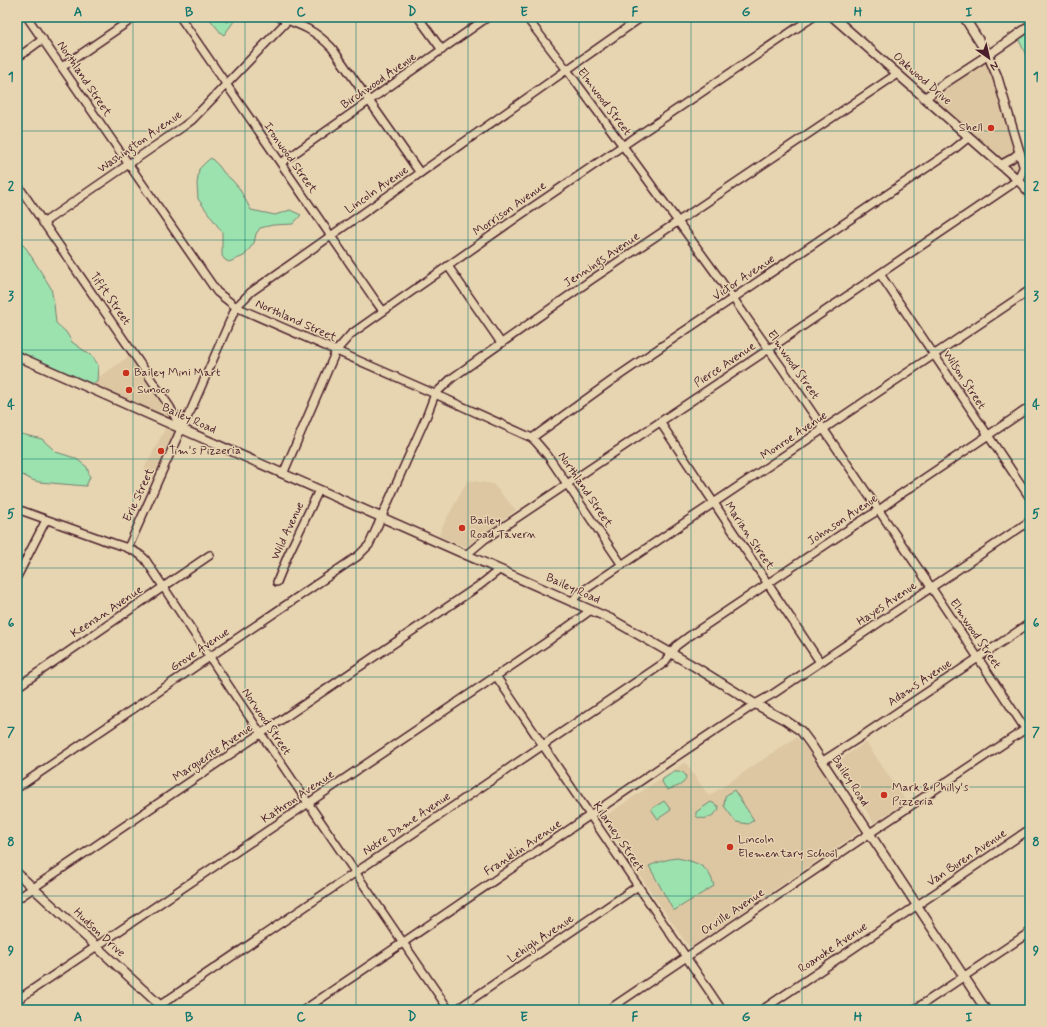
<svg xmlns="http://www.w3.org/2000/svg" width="1047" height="1027" viewBox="0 0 1047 1027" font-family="Mynerve,sans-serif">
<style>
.built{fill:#ddc7a3}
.green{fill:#9ce2af;stroke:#73806d}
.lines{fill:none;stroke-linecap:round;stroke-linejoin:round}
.minor-casing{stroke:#4a1f2b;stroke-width:10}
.tertiary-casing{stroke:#4a1f2b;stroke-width:11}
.minor{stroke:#e7d5b2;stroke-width:7}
.tertiary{stroke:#e7d5b2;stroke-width:8}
.grid{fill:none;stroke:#0f766e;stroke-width:1;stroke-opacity:0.55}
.poi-dot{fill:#c8321e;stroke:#e7d5b2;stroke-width:1.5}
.labels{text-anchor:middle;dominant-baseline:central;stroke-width:3;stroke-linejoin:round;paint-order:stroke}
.street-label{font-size:12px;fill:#4a1f2b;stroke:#e7d5b2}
.poi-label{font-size:12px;fill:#4a1f2b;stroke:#e7d5b2;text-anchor:start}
.neatline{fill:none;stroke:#0f766e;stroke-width:1.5}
.grid-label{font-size:13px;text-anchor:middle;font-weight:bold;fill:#0f766e}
</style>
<rect width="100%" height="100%" fill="#e7d5b2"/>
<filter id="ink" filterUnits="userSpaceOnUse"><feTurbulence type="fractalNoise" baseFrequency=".025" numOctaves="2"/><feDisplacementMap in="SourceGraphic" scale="8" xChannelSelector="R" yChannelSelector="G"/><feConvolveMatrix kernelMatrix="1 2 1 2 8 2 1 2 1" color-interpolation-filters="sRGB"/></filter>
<g filter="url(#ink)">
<g class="built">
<polygon points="988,55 1019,147 1026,145 1030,141 1030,193 925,98"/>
<polygon points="134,353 181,429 160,476 144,469 168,423 88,388 93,381"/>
<polygon points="468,480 493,484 516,510 466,547 439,536 442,527"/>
<polygon points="796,737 805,746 860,830 859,832 693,946 689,947 686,943 630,861 603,818 605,816 685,762 709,796"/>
<polygon points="866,742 906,801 874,823 835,763"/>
</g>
<g class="green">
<polygon points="208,17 214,17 228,22 231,17 237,17 224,35 221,33"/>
<polygon points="1030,26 1030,64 1018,38"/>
<polygon points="211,158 219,166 224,173 232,180 239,188 251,210 275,215 290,210 301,215 293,224 273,225 260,228 256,234 254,243 244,256 229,262 225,260 222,256 222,232 198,199 197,184 199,169 207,161"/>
<polygon points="17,239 26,248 51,288 54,304 56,323 66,332 72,342 93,357 98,365 97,382 89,384 42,364 17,352 17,319 21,314 20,308 17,305"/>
<polygon points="17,433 42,439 56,452 75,458 87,467 90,477 86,486 39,482 32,480 17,472"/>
<path d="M675,771C683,770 690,776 683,783C679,787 672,788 667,790L662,782L663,779Z"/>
<polygon points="734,790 754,820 748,824 736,822 724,806 725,796"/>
<polygon points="664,801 671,810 658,819 651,809"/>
<path d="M711,802L718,806L719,809C714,816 704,822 696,816V812Z"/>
<path d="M677,858C696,862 709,865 714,886L675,910H673L649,866C658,862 667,859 677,858Z"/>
</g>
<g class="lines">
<defs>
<g id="minor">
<polyline points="27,17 217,292 236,307 435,394 532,438 536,442 548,456 622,565"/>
<polyline points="180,17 375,300 383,311"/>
<path d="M279,17C301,25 315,30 332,48L420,173"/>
<polyline points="418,17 442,50"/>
<polyline points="526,17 567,70 623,146 719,278 756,331 782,368 931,587 1030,736"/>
<polyline points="17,58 43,39"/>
<polyline points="62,67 135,17"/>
<polyline points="281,163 488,17"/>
<polyline points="1000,165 1011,159 1020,152"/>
<polyline points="17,184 170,407 181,429"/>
<polyline points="43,223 184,126 192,120 291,17"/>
<polyline points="448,266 501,343"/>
<polyline points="880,274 1030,498"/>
<polyline points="660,422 820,662"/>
<polyline points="532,438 614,379 680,334 953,150 969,137"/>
<polyline points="283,474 336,351 351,334 519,216 813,17"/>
<path d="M17,509C45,519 73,529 101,539C116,545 133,547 145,559L236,697L449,1010"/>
<polyline points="128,548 181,429 191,410 236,307 251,292 642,17"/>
<polyline points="466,555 485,539 769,349 1018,180"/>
<polyline points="17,577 46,520"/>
<polyline points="277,582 288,555 319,490"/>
<polyline points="572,602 577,595 1030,290"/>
<polyline points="496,676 722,1010"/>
<polyline points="17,687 210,555"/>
<polyline points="823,761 862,736 1030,623"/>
<polyline points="17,788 358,556 369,545 427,415 435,394 452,378 591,280 897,74"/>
<polyline points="17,899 480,585 499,570"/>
<polyline points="17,1000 551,639 591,610"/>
<polyline points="153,1010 664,663 676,646 688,637 861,521 879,510 898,496 1030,407"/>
<polyline points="304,1010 680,754 755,704 773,694 1030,521"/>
<polyline points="456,1010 638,886"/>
<polyline points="608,1010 870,833 1030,726"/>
<polyline points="762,1010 1030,829"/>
<polyline points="914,1010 1030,932"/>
</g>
<g id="tertiary">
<polyline points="833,17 1018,180 1030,193"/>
<polyline points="964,17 988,55 997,76 1024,167 1018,180"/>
<polyline points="925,98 945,83 988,55 1030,26"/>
<polyline points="17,356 611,619 697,668 755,704 785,720 801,731 810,743 986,1010"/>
<polyline points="17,873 165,1010"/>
</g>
</defs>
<use href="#minor" class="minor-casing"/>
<use href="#tertiary" class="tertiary-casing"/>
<use href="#minor" class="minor"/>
<use href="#tertiary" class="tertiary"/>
</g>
</g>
<path class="grid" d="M133,17V1010M245,17V1010M356,17V1010M468,17V1010M579,17V1010M691,17V1010M802,17V1010M914,17V1010M17,131H1030M17,240H1030M17,350H1030M17,459H1030M17,568H1030M17,677H1030M17,787H1030M17,896H1030"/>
<g class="poi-dot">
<circle cx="991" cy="128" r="4"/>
<circle cx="126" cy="373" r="4"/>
<circle cx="129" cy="390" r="4"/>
<circle cx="161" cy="451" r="4"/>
<circle cx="462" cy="528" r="4"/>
<circle cx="884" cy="795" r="4"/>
<circle cx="730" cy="847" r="4"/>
</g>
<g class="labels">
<g class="street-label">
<text transform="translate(84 79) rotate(56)">Northland Street</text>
<text transform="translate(922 79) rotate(41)">Oakwood Drive</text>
<text transform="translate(379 81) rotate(-35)">Birchwood Avenue</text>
<text transform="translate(604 102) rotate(53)">Elmwood Street</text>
<text transform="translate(140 142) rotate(-35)">Washington Avenue</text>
<text transform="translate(290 158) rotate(55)">Ironwood Street</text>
<text transform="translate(377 190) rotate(-35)">Lincoln Avenue</text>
<text transform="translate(510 209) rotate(-35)">Morrison Avenue</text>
<text transform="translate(602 260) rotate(-34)">Jennings Avenue</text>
<text transform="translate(744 278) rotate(-34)">Victor Avenue</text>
<text transform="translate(110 299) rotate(55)">Tifft Street</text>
<text transform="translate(296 321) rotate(24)">Northland Street</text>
<text transform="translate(725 365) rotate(-34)">Pierce Avenue</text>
<text transform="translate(793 365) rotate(55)">Elmwood Street</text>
<text transform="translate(964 380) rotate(57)">Wilson Street</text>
<text transform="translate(189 419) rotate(24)">Bailey Road</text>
<text transform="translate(794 436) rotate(-34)">Monroe Avenue</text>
<text transform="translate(585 490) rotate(56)">Northland Street</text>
<text transform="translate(139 495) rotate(-65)">Erie Street</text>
<text transform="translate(843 520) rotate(-34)">Johnson Avenue</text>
<text transform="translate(288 531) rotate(-65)">Wild Avenue</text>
<text transform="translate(749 536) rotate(56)">Marian Street</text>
<text transform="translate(573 589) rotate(24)">Bailey Road</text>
<text transform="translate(887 604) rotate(-34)">Hayes Avenue</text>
<text transform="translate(107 612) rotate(-34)">Keenan Avenue</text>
<text transform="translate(975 634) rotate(56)">Elmwood Street</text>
<text transform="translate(200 650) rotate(-34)">Grove Avenue</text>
<text transform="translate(920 683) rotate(-34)">Adams Avenue</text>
<text transform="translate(266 722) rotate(56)">Norwood Street</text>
<text transform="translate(213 753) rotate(-34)">Marguerite Avenue</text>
<text transform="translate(850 781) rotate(57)">Bailey Road</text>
<text transform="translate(298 797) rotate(-34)">Kathron Avenue</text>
<text transform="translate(407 824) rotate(-34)">Notre Dame Avenue</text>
<text transform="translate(618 837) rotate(56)">Kilarney Street</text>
<text transform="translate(523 848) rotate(-34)">Franklin Avenue</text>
<text transform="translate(967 858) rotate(-34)">Van Buren Avenue</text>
<text transform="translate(733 912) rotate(-34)">Orville Avenue</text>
<text transform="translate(99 933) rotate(43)">Hudson Drive</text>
<text transform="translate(541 939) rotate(-34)">Lehigh Avenue</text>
<text transform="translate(833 948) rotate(-34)">Roanoke Avenue</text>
</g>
<g class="poi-label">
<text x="983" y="128" text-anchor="end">Shell</text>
<text x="134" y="373">Bailey Mini Mart</text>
<text x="137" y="390">Sunoco</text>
<text x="169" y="451">Tim's Pizzeria</text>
<text x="470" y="521">Bailey<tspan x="470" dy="14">Road Tavern</tspan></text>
<text x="892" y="788">Mark &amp; Philly's<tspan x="892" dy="14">Pizzeria</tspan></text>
<text x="738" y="840">Lincoln<tspan x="738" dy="14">Elementary School</tspan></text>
</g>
</g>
<rect width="1047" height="1027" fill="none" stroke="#e7d5b2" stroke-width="44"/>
<g transform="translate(989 58) rotate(146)" stroke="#e7d5b2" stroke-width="3" paint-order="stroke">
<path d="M0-3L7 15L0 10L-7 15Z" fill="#4a1f2b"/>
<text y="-6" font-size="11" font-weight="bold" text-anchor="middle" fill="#4a1f2b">N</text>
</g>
<rect x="22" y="22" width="1003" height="983" class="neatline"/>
<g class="grid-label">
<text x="78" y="16">A</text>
<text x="189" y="16">B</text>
<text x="301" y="16">C</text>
<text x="412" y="16">D</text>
<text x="524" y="16">E</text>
<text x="635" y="16">F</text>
<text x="746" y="16">G</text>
<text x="858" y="16">H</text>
<text x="969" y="16">I</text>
<text x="11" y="81">1</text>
<text x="1036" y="81">1</text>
<text x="11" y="190">2</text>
<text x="1036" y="190">2</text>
<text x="11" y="300">3</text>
<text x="1036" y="300">3</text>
<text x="11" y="409">4</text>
<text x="1036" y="409">4</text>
<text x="11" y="518">5</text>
<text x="1036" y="518">5</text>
<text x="11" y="627">6</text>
<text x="1036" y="627">6</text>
<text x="11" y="736">7</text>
<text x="1036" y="736">7</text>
<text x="11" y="846">8</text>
<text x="1036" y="846">8</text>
<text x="11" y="955">9</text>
<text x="1036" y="955">9</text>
<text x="78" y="1021">A</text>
<text x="189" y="1021">B</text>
<text x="301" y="1021">C</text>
<text x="412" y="1021">D</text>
<text x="524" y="1021">E</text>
<text x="635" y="1021">F</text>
<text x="746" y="1021">G</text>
<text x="858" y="1021">H</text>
<text x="969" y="1021">I</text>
</g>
</svg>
